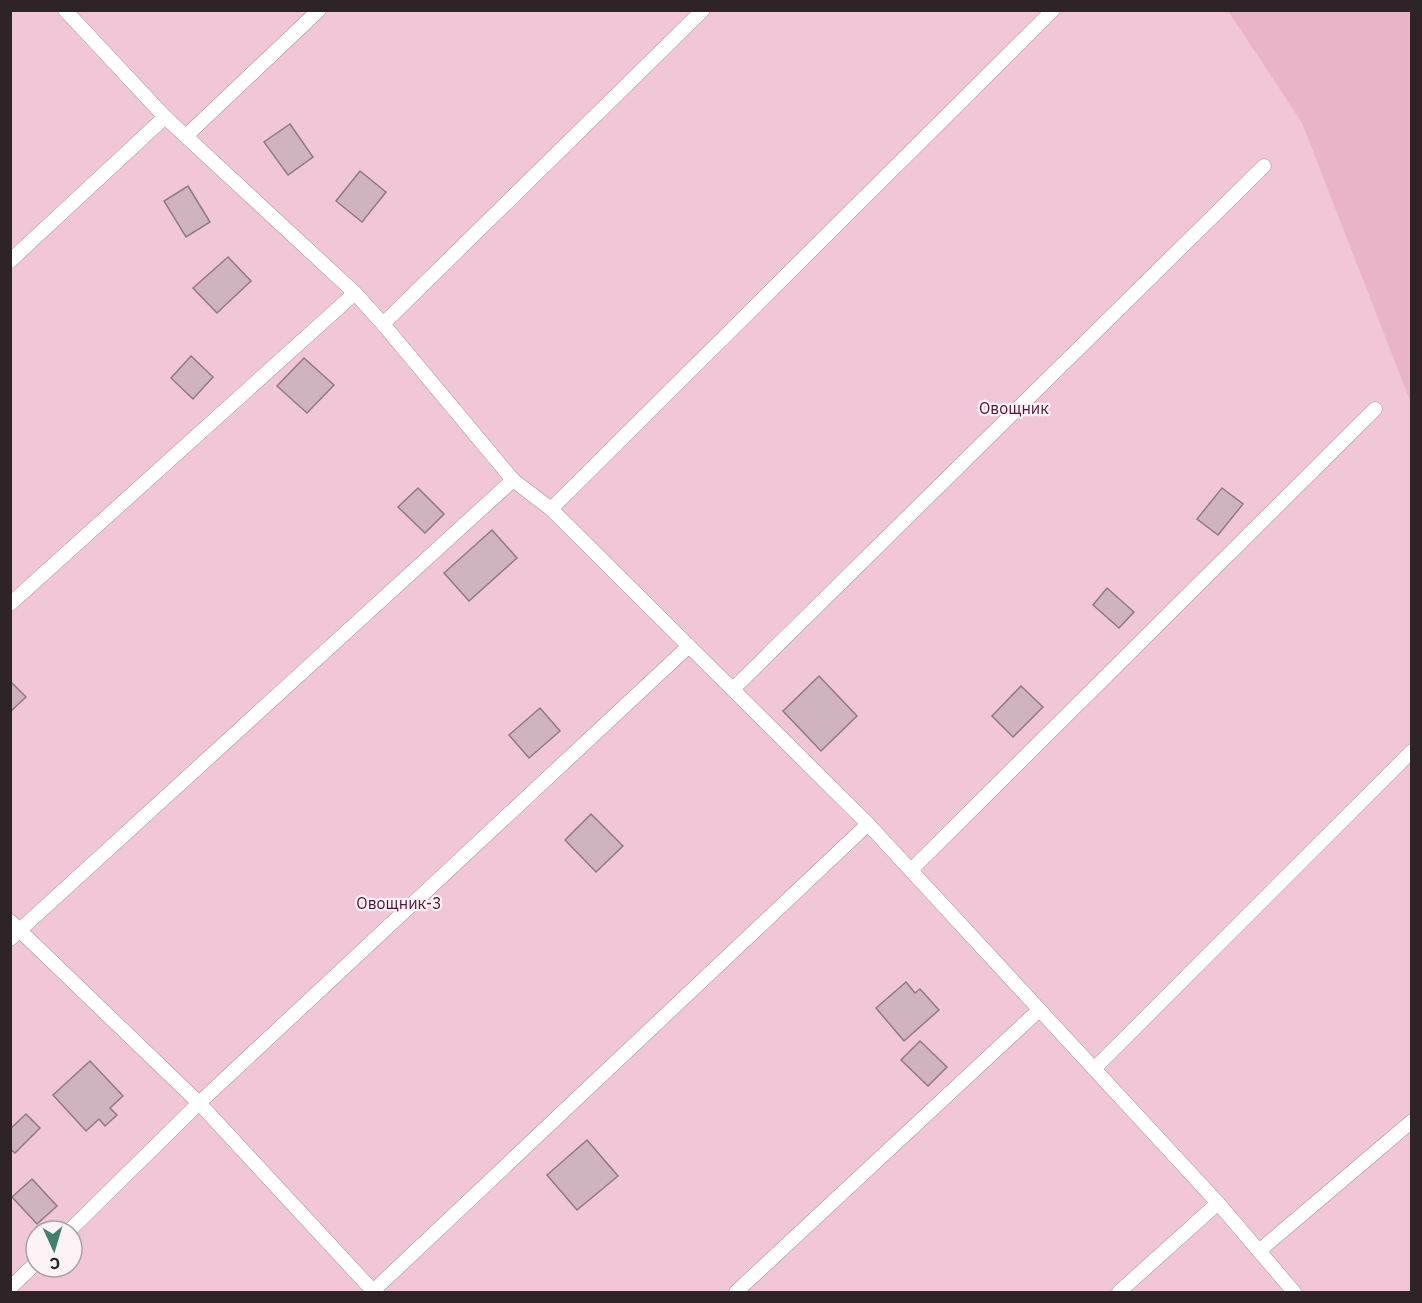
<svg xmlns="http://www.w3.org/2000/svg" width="1422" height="1303" viewBox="0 0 1422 1303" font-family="'IBM Plex Sans',sans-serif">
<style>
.green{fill:#f1c7d8;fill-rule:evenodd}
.forest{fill:#e9b3c9}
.building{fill:#cfb4bf;stroke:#917982;stroke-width:1.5}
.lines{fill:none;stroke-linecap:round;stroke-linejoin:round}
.lane-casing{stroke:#aa909a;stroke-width:15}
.lane{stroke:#fff;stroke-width:14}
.labels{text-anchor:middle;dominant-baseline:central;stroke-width:4.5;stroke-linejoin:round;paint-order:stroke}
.park-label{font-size:16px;fill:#521535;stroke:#fdf2f6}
</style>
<rect width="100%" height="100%" fill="#fdf2f6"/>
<path class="green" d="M10,11H1281L1411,328V1292H11ZM36,1231H72V1267H36Z"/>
<polygon class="forest" points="1228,11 1411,11 1411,403 1302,123"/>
<g class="building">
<polygon points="290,124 313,157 288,175 264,142"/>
<polygon points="360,171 386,192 362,222 336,201"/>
<polygon points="188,186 210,222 186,237 164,201"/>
<polygon points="228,257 251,281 217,313 193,288"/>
<polygon points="191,356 213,377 193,399 171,378"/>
<polygon points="304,358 334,385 307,413 277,386"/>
<polygon points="418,488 444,514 425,533 398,507"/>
<polygon points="1222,488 1243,504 1218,535 1197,519"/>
<polygon points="492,530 517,558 469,601 444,573"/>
<polygon points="1107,588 1134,612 1119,628 1093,605"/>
<polygon points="819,676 857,716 821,751 783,711"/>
<polygon points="10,681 26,697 10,712"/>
<polygon points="1021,686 1043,707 1013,737 992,716"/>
<polygon points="540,708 560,731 529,758 509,735"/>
<polygon points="591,814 623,846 596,872 565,840"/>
<polygon points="906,982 915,993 920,989 939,1010 904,1041 876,1008"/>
<polygon points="920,1041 947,1067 928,1086 901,1060"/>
<polygon points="90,1061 123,1096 110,1108 117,1115 105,1126 99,1119 86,1131 53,1095"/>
<polygon points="26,1114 40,1128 15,1153 10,1149 10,1129"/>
<polygon points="587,1140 618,1176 577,1210 547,1175"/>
<polygon points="32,1179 57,1206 37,1224 12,1197"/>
</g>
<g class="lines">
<defs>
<g id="lane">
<polyline points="65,10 165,117 355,293 383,324 513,480 551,509 868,824 1218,1203 1294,1292"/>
<polyline points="186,136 319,10"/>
<polyline points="10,261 165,117"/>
<polyline points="383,324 703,10"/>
<polyline points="551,509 1053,10"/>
<polyline points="10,604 355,293"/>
<polyline points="733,689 1264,166"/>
<polyline points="911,870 1375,409"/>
<polyline points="10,921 199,1103 374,1292"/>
<polyline points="10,939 513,480"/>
<polyline points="1094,1069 1412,751"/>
<polyline points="69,1231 199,1103 689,646"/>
<polyline points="1259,1251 1412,1121"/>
<polyline points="10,1288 36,1263"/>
<polyline points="372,1292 868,824"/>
<polyline points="736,1292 1039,1010"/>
<polyline points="1119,1292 1218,1203"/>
</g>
</defs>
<use href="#lane" class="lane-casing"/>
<use href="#lane" class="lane"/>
</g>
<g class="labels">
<g class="park-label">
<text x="1014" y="408">Овощник</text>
<text x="399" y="903">Овощник-3</text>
</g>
</g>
<rect width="1422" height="1303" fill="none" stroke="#2e2428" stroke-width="24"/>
<g transform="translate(54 1249) rotate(176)"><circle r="28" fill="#fdf2f6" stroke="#aaa0a4" stroke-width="1.5"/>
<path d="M0-4.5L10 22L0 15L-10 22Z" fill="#42816e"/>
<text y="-9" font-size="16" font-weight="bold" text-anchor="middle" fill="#2e2428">С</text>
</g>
</svg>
